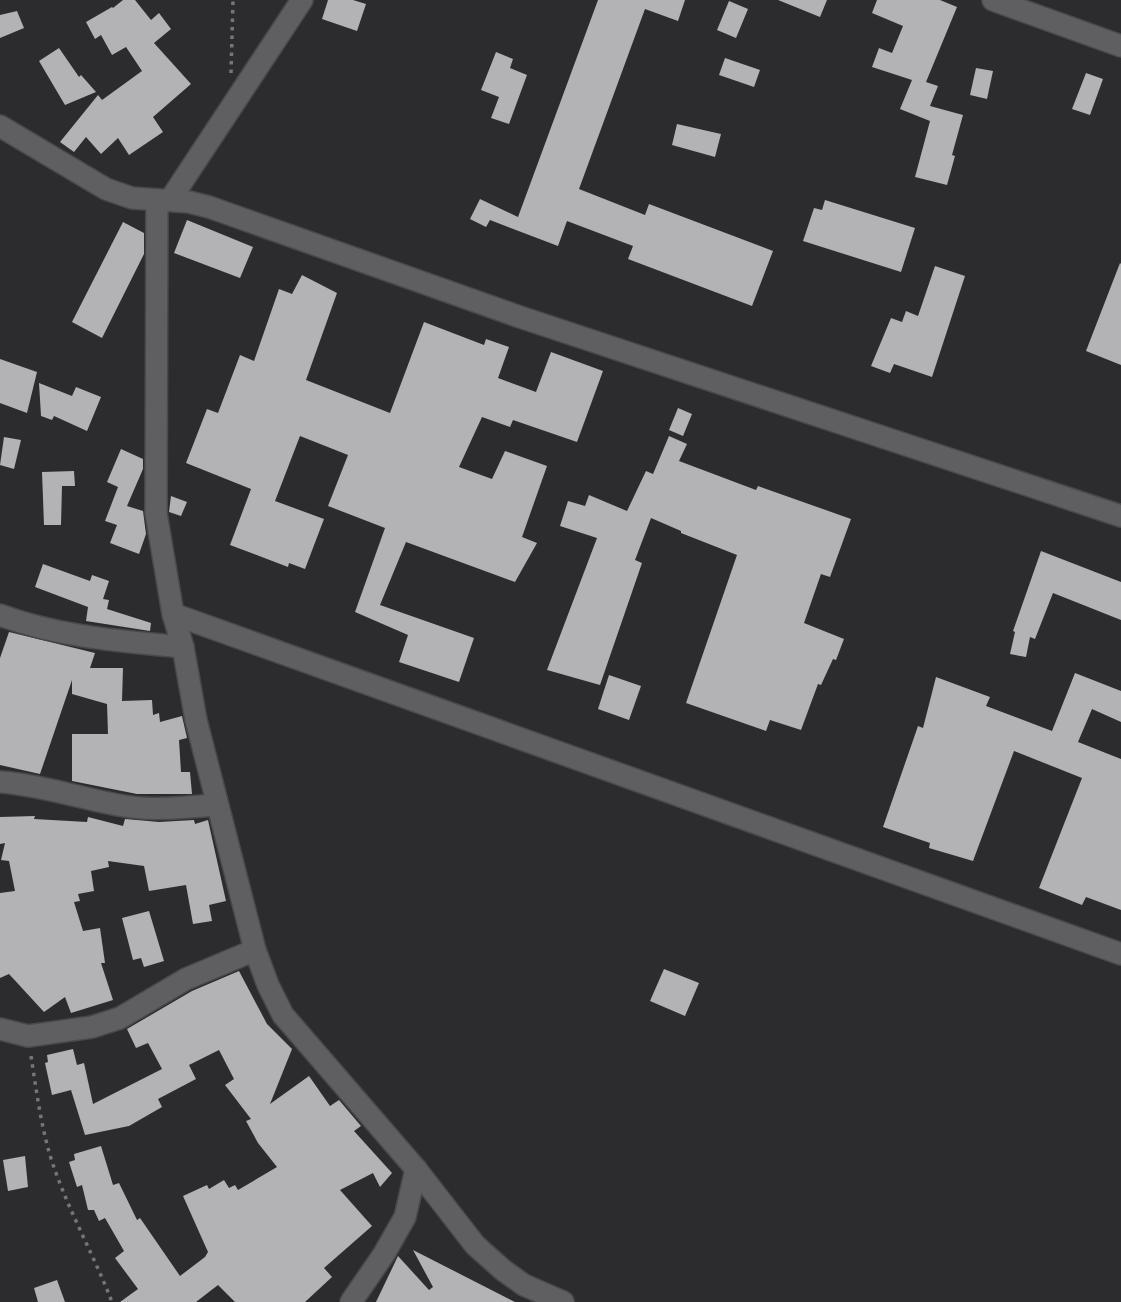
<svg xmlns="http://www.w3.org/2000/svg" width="1121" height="1302" viewBox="0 0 1121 1302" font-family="'Times New Roman',serif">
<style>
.building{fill:#b3b2b4}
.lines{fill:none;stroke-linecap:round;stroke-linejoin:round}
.minor-casing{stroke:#49484a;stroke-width:24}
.path{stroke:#767577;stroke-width:3.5;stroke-dasharray:3.5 5;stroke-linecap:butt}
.minor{stroke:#5f5e60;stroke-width:21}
</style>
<rect width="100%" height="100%" fill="#2c2b2d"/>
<g class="building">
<polygon points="123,0 135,0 151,20 159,13 171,29 154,43 191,84 153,117 163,132 129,155 118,138 101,154 86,137 74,152 60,142 98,95 102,100 142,71 126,47 112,55 101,35 95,39 86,22 112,7 113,8"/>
<polygon points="328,0 353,0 366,4 357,31 322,19"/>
<polygon points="598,0 685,0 678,21 645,9 579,189 645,215 649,204 773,251 752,306 628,259 633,246 567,221 558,246 490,220 486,227 470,219 480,199 518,217"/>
<polygon points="778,0 827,0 820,17"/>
<polygon points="877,0 940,0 957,7 926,82 938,86 930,106 963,115 952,155 955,156 947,185 915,177 930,121 900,109 912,80 872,67 879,48 892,53 903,26 872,13"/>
<polygon points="729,1 748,9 736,38 717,30"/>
<polygon points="17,11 24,28 0,38 0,15"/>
<polygon points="59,48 79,77 81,75 96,92 65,105 39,61"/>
<polygon points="496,52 513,59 510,68 527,75 509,124 491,118 499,97 481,90"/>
<polygon points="725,58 760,70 754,87 719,75"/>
<polygon points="976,68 993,71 987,99 970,95"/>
<polygon points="1086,73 1103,79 1090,115 1072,109"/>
<polygon points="677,124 721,134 715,157 672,145"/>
<polygon points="825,200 915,228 901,272 803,241 814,208 822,210"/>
<polygon points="187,220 253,247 240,278 174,253"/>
<polygon points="123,222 144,233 144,254 102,338 72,322"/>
<polygon points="1120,263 1121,264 1121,365 1086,351"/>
<polygon points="935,266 965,276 932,377 894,364 890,373 871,366 891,318 902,322 906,311 918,316"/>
<polygon points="302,275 337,293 306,380 390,413 424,322 484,345 486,339 509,347 498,378 536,392 551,352 603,371 577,442 513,420 510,427 482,417 459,467 492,479 505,451 547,466 522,537 537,543 515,582 406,542 380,605 474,638 459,682 399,662 408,635 355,612 385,528 328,506 348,455 300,436 275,501 324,519 305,569 289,563 288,567 230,545 251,489 186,463 207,409 218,413 240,355 254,361 279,289 292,294"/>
<polygon points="0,359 37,372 27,413 0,403"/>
<polygon points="39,383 72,396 76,387 101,397 87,431 54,416 52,420 41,416"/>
<polygon points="678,408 692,414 683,436 669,430"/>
<polygon points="669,436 687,444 679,461 756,490 758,486 851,519 830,577 821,574 804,623 844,639 836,660 833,659 821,685 818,684 801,730 770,720 766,731 686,703 737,555 681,533 681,531 651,518 635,560 642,563 600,685 547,670 597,538 560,526 568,501 585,506 589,495 627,511 646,471 653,474"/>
<polygon points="4,437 21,440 14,469 0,465"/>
<polygon points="121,449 143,459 143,469 127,506 143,511 146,534 139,554 110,543 117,525 105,521 118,487 107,482"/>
<polygon points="74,471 75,486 62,486 61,525 44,525 42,472"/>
<polygon points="171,496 187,502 181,516 169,512"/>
<polygon points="1041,551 1121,582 1121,620 1053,593 1035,639 1030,637 1026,657 1010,654 1015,632 1013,631"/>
<polygon points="43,564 90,581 92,575 109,581 103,599 109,600 107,609 151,623 150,631 86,621 88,607 35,587"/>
<polygon points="9,632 95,653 90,668 123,668 122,701 152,700 153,715 159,713 160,722 182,716 187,738 179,740 181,772 190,772 192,794 137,794 72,781 72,734 108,734 107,704 72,694 72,680 40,774 0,765 0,658"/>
<polygon points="1075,673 1121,691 1121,722 1092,709 1078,742 1121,759 1121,910 1086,897 1082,905 1039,888 1082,778 1014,751 973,861 929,848 930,843 883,827 918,726 923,728 936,677 990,697 986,706 1052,731"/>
<polygon points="609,675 641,686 629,720 598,709"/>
<polygon points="35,816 34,819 87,822 88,817 123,826 125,819 159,822 194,820 195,824 208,820 226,901 209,905 212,921 193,924 186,885 149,891 144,866 108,861 109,867 91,871 94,891 78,894 80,901 74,902 83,931 100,928 105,963 101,963 113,1000 71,1013 65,997 44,1012 9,974 0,978 0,893 15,891 9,861 1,860 5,843 0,844 0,817"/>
<polygon points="149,911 164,961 144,967 141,958 133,960 122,918"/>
<polygon points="664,969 699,983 685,1016 650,1001"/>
<polygon points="239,971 267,1024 292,1049 270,1104 309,1076 330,1106 339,1100 361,1126 354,1131 392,1173 380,1187 373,1173 340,1190 372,1226 324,1268 332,1277 305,1302 235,1302 218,1285 196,1302 120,1302 138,1289 115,1258 124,1251 105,1218 99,1221 94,1210 88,1210 82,1185 77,1187 69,1162 75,1160 74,1154 101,1146 113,1185 119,1183 137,1220 140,1218 180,1276 205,1257 208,1252 183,1196 207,1185 209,1189 224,1180 229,1188 235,1185 238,1190 277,1167 258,1143 246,1121 251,1119 225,1085 234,1079 219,1050 189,1065 196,1079 158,1099 162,1107 129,1126 85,1135 71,1090 52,1095 45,1063 48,1062 47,1055 73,1049 77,1065 84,1063 93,1104 162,1069 148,1043 136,1048 127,1029 192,991"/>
<polygon points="25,1156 28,1187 8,1191 3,1160"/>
<polygon points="413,1250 515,1302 376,1302 398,1256 429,1290 433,1287"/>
<polygon points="57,1280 65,1302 38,1302 34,1288"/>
</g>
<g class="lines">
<defs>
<g id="minor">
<polyline points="993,0 1121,46"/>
<polyline points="0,126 106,189 132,198 189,202 209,207 520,317 1121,516"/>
<polyline points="170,200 302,0"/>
<polyline points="157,201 156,513 173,614 183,647 196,720 255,950 268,985 283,1015 416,1169 475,1245 503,1270 524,1285 563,1302"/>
<polyline points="173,614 1121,954"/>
<path d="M0,615C59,637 121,641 183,647"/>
<path d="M0,782C42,785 82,799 124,806C155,811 186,807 217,805"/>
<polyline points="0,1029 28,1036 92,1027 120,1018 186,979 255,950"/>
<polyline points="351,1302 384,1254 405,1217 416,1169"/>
</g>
</defs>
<use href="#minor" class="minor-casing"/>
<g class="path">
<polyline points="231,73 233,0"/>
<path d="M31,1056C37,1094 42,1136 56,1173C72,1217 95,1258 112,1302"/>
</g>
<use href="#minor" class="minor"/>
</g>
</svg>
